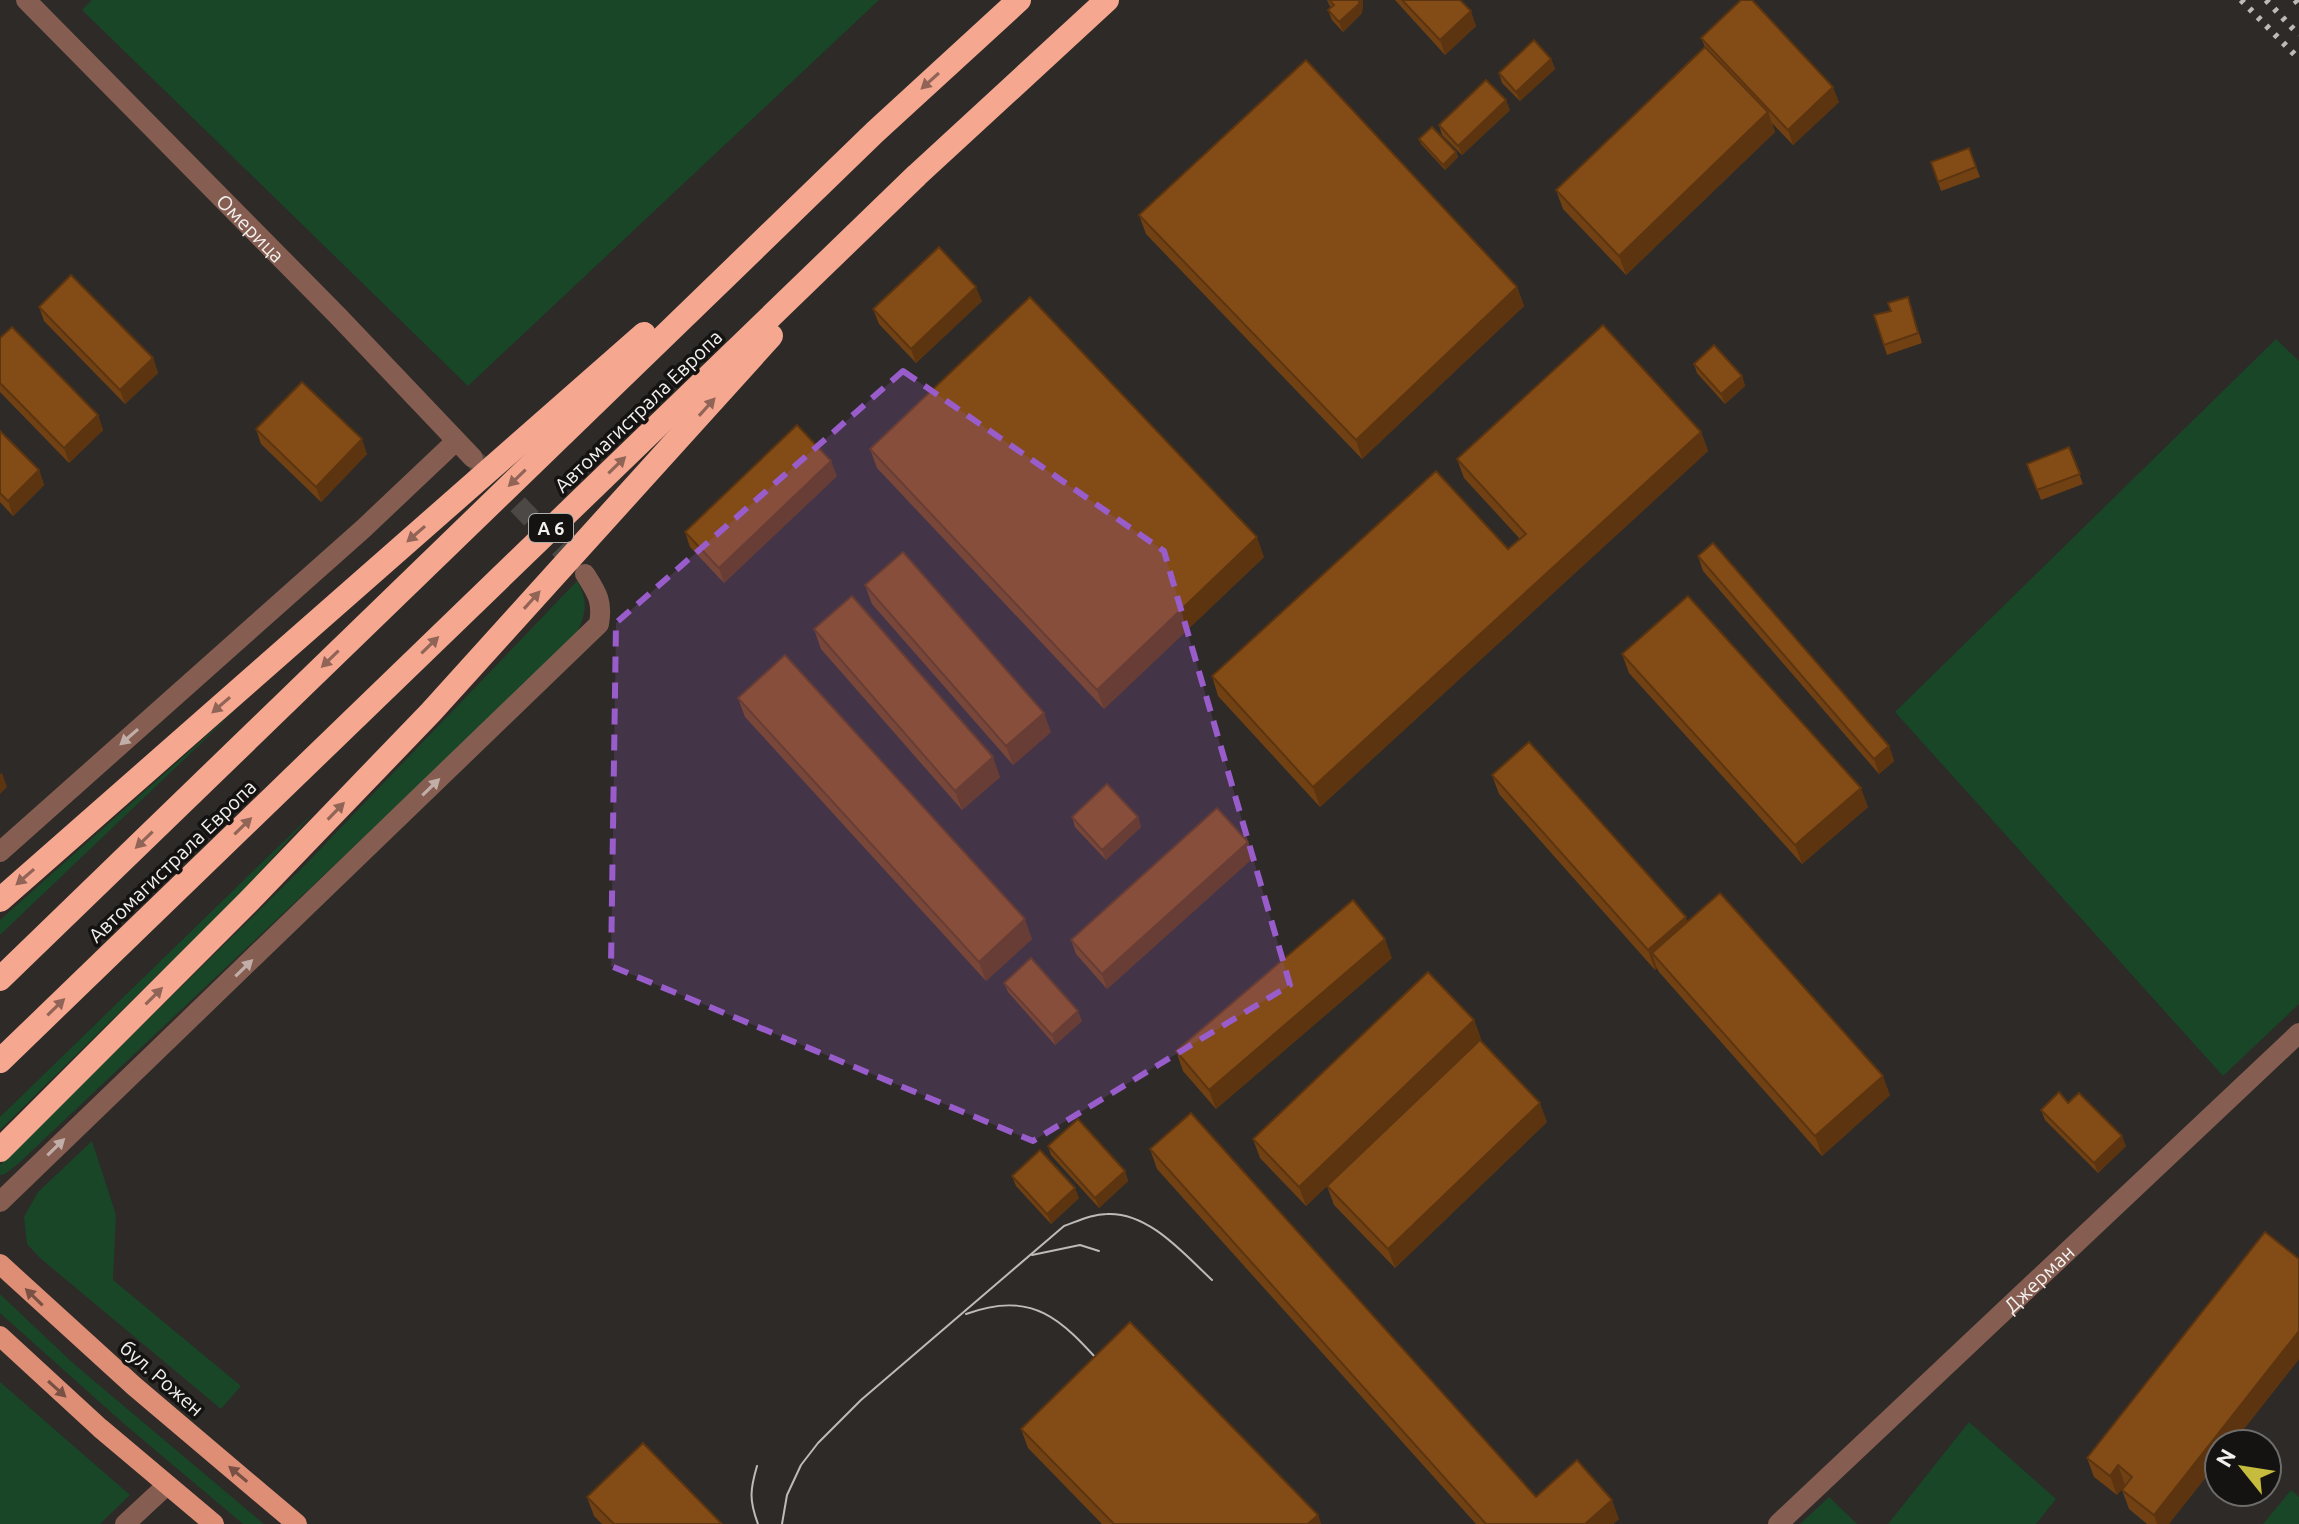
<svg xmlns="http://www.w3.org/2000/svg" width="2299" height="1524" viewBox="0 0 2299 1524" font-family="Ubuntu,sans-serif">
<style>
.green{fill:#184627}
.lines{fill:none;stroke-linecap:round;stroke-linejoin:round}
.minor-tunnel{stroke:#4b4845;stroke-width:20;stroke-dasharray:20 10;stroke-linecap:butt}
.minor{stroke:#855d51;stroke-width:20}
.primary{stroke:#de8e75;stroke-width:20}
.motorway{stroke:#f6a78f;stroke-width:24}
.tram{stroke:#bdbbb8;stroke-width:2}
.rail{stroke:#bdbbb8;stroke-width:6;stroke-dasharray:4 8;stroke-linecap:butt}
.wall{fill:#714114}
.shaded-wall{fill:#5c3510}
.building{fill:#834c17;stroke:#5c3510;stroke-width:2}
.oneway{fill:#906457}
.oneway2{fill:#c2aea8}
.oneway3{fill:#795044}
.marked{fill:#995dcb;fill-opacity:0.2;stroke:#995dcb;stroke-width:6;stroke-dasharray:16 10;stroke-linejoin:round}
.labels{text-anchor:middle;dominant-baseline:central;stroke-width:7;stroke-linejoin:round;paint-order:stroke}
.shield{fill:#141312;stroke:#b0aead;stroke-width:2}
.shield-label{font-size:18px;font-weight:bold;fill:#f3f1ef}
.street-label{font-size:20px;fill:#f3f1ef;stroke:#141312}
</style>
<rect width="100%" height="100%" fill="#2d2a27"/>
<g class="green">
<polygon points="92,0 879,0 468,386 82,10"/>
<polygon points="2276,339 2299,361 2299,1004 2223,1076 1895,712"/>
<path d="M577,581C590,604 585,615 575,638L19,1163L5,1174L0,1175V1165L304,866Z"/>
<polygon points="237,709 0,935 0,920"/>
<polygon points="314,812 241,893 0,1130 0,1117"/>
<polygon points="92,1141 116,1215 113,1280 241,1386 221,1409 40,1258 27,1244 24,1217 38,1192"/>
<polygon points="0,1294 74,1364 264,1524 243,1524 123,1423 0,1313"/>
<polygon points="0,1382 130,1495 100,1524 0,1524"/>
<polygon points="1969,1422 2056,1499 2036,1524 1888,1524"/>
<polygon points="2291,1490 2299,1497 2299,1524 2263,1524"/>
<polygon points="1829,1497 1857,1524 1800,1524"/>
</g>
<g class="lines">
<polyline class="minor-tunnel" points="476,461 579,568"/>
<g class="minor">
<path id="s1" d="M26,0L338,316L473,458"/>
<polyline points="0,852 363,529 456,441"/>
<path d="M0,1202L599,624C603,601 597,593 585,574"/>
<polyline points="125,1524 167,1485"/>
<path id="s2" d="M1778,1524L2299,1033"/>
</g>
<g class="primary">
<polyline points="0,1264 134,1386 297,1524"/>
<polyline points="0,1336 100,1428 214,1524"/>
</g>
<g class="motorway">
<polyline points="0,900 644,334"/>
<polyline points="0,979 875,132 1019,0"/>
<polyline points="0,1061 917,175 1107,0"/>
<polyline points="0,1150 249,901 431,712 771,336"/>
</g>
<g class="tram">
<polyline points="1032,1255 1080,1245 1099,1251"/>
<path d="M966,1314C1036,1288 1064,1323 1107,1370"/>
<path d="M757,1466C750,1490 749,1500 758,1524"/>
<path d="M782,1524L787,1495L801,1465L818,1443L861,1400L1064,1226C1078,1221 1092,1214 1107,1214C1149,1212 1184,1254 1212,1280"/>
</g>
<g class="rail">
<polyline points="2241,0 2299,59"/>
<polyline points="2266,0 2299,35"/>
<polyline points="2295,0 2299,5"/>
</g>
</g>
<g class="wall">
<polygon points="1327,0 1363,0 1362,13 1343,32 1332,20 1328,10 1331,8"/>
<polygon points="1395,0 1460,0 1476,26 1445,55"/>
<polygon points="1701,38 1839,102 1793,145 1772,123 1775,132 1626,275 1563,209 1556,190 1705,47"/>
<polygon points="1551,59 1555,69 1520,101 1502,83 1499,73"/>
<polygon points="1510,110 1462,155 1442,135 1439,125"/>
<polygon points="1419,139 1456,152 1458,157 1445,170 1421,144"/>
<polygon points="1969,148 1980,177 1941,191 1931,162"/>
<polygon points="1139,215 1517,287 1524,306 1362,459 1146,234"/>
<polygon points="1908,297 1922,343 1887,355 1874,315 1891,311"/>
<polygon points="982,301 916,363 879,324 873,309"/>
<polygon points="39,307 153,358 158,373 125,404 44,321"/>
<polygon points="0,338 98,415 103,430 69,463 0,392"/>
<polygon points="1694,364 1742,376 1745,386 1725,404 1697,373"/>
<polygon points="256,429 367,454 321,502 261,444"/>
<polygon points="0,431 39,470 44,485 13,516 0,502"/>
<polygon points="1701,432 1708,451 1320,807 1218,696 1212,676 1508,549 1520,539 1464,478 1457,459"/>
<polygon points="2069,447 2083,484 2041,500 2027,464"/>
<polygon points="870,449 1264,557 1104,709 877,468"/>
<polygon points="837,476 724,583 690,547 685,532"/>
<polygon points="1698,556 1889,746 1894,761 1879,774 1703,571"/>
<polygon points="865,585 1051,732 1013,765 872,604"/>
<polygon points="814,629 1000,777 962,810 821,649"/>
<polygon points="1622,654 1868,807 1802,864 1629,673"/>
<polygon points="738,698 1032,939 986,981 745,717"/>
<polygon points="1492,775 1687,922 1890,1095 1822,1156 1659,972 1657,968 1655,970 1499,794"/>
<polygon points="1072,817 1138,817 1141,827 1106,860 1075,827"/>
<polygon points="1254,857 1107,989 1076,954 1071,940"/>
<polygon points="1392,958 1216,1109 1183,1071 1176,1051"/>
<polygon points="1004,983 1082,1021 1055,1045 1008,992"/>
<polygon points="1474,1020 1481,1039 1306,1206 1260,1158 1253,1139"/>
<polygon points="2068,1103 2126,1146 2098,1173 2045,1120 2041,1110"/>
<polygon points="1547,1122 1395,1268 1334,1205 1327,1186"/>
<polygon points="1048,1146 1125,1171 1128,1181 1099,1208 1051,1155"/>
<polygon points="1150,1149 1536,1497 1619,1519 1613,1524 1476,1524 1157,1169"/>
<polygon points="1012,1176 1079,1198 1051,1224 1016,1186"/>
<polygon points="2299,1359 2232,1444 2219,1444 2169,1524 2147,1524 2129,1509 2122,1490 2126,1485 2125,1485 2117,1495 2094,1477 2087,1458"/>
<polygon points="1021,1429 1318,1515 1321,1524 1102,1524 1028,1448"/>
<polygon points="587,1497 722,1524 602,1524 594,1516"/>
</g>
<g class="shaded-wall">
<polygon points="1359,0 1363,0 1362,13 1343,32 1339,22"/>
<polygon points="1471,11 1476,26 1445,55 1440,40"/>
<polygon points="1551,59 1555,69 1520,101 1516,92"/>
<polygon points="1833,87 1839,102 1793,145 1788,130"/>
<polygon points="1506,100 1510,110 1462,155 1458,146"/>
<polygon points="1768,112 1775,132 1626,275 1619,256"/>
<polygon points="1456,152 1458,157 1445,170 1443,165"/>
<polygon points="976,287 982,301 916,363 911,349"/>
<polygon points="1517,287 1524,306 1362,459 1356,440"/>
<polygon points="153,358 158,373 125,404 120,390"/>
<polygon points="1742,376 1745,386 1725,404 1721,394"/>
<polygon points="98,415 103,430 69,463 64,448"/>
<polygon points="1701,432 1708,451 1320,807 1313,787"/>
<polygon points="362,439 367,454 321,502 316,487"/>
<polygon points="831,461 837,476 724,583 719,568"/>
<polygon points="39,470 44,485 13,516 8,501"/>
<polygon points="1257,537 1264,557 1104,709 1097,690"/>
<polygon points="1044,713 1051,732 1013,765 1006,746"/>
<polygon points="1889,746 1894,761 1879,774 1874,759"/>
<polygon points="993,757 1000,777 962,810 955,791"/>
<polygon points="2,773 7,787 0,794 0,774"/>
<polygon points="1861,788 1868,807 1802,864 1795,845"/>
<polygon points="1138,817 1141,827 1106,860 1102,850"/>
<polygon points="1248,842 1254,857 1107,989 1102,974"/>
<polygon points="1686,917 1693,936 1652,953 1657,968 1655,970 1648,950"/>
<polygon points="1025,919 1032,939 986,981 979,962"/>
<polygon points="1385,939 1392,958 1216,1109 1209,1090"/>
<polygon points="1078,1011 1082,1021 1055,1045 1052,1035"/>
<polygon points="1474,1020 1481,1039 1306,1206 1299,1187"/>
<polygon points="1883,1076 1890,1095 1822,1156 1815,1136"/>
<polygon points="1540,1103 1547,1122 1395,1268 1388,1249"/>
<polygon points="2122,1136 2126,1146 2098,1173 2094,1163"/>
<polygon points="1125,1171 1128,1181 1099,1208 1095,1198"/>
<polygon points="1075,1188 1079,1198 1051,1224 1047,1214"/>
<polygon points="2299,1331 2299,1359 2232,1444 2219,1444 2219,1461 2169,1524 2157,1524 2154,1515"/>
<polygon points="2118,1465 2125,1485 2117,1495 2110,1476"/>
<polygon points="1612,1500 1619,1519 1613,1524 1585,1524"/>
<polygon points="1318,1515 1321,1524 1308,1524"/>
</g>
<g class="building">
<polygon points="1329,0 1359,0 1359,4 1339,22 1328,10 1334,5"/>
<polygon points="1402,0 1460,0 1471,11 1440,40"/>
<polygon points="1741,0 1752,0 1833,87 1788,130 1701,38"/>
<polygon points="1534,40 1551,59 1516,92 1499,73"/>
<polygon points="1705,47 1768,112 1619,256 1556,190"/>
<polygon points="1306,60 1517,287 1356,440 1139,215"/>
<polygon points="1486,80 1506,100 1458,146 1439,125"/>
<polygon points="1432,127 1456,152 1443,165 1419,139"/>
<polygon points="1969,148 1976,167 1938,182 1931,162"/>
<polygon points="939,247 976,287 911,349 873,309"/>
<polygon points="71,275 153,358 120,390 39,307"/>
<polygon points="1030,297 1257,537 1097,690 870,449"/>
<polygon points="1908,297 1918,333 1884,345 1874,315 1891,311 1888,303"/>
<polygon points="1603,325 1701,432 1313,787 1212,676 1436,471 1508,549 1526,534 1457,459"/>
<polygon points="12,327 98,415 64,448 0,383 0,338"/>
<polygon points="1714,345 1742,376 1721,394 1694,364"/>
<polygon points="302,382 362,439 316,487 256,429"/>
<polygon points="797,425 831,461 719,568 685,532"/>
<polygon points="0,431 39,470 8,501 0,493"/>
<polygon points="2069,447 2080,474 2037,490 2027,464"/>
<polygon points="1713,543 1889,746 1874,759 1698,556"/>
<polygon points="903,552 1044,713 1006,746 865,585"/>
<polygon points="852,596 993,757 955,791 814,629"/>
<polygon points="1688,596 1861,788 1795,845 1622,654"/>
<polygon points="785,655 1025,919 979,962 738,698"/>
<polygon points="1529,742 1686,917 1648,950 1492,775"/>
<polygon points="1107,784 1138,817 1102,850 1072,817"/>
<polygon points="1217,808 1248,842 1102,974 1071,940"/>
<polygon points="1720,893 1883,1076 1815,1136 1652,953"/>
<polygon points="1353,900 1385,939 1209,1090 1176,1051"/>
<polygon points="1031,958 1078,1011 1052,1035 1004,983"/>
<polygon points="1428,972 1474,1020 1299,1187 1253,1139"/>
<polygon points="1480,1040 1540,1103 1388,1249 1327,1186"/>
<polygon points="2059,1092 2068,1103 2079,1093 2122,1136 2094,1163 2041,1110"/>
<polygon points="1191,1113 1536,1497 1577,1460 1612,1500 1585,1524 1486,1524 1150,1149"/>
<polygon points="1078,1119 1125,1171 1095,1198 1048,1146"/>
<polygon points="1040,1150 1075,1188 1047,1214 1012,1176"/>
<polygon points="2265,1232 2299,1259 2299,1331 2154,1515 2122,1490 2132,1477 2118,1465 2110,1476 2087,1458"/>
<polygon points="1130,1322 1318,1515 1308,1524 1114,1524 1021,1429"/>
<polygon points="643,1443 722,1524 614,1524 587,1497"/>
</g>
<defs><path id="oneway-solid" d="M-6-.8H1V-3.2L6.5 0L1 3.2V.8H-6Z" transform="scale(2)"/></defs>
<g class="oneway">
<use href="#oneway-solid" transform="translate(930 81) rotate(138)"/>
<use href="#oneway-solid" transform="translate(707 407) rotate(-48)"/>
<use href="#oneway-solid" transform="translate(617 465) rotate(-44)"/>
<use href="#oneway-solid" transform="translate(517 478) rotate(136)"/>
<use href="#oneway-solid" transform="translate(416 534) rotate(139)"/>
<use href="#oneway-solid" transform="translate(532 600) rotate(-48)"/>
<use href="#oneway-solid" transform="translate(430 645) rotate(-44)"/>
<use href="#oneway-solid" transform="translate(330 659) rotate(136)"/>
<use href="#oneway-solid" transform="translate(221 705) rotate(139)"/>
<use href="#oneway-solid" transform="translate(336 811) rotate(-46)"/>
<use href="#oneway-solid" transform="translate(243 826) rotate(-44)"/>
<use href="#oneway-solid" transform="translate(144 840) rotate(136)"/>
<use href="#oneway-solid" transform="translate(25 877) rotate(139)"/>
<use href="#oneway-solid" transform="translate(154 996) rotate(-45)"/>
<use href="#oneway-solid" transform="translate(56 1007) rotate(-44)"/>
</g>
<g class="oneway2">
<use href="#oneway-solid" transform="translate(129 737) rotate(139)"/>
<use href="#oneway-solid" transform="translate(431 787) rotate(-44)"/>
<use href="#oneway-solid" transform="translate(244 968) rotate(-44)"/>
<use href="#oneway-solid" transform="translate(56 1147) rotate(-44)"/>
</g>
<g class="oneway3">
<use href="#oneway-solid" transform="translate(34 1297) rotate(-136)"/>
<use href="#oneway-solid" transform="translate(57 1389) rotate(42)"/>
<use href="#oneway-solid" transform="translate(238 1474) rotate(-140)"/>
</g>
<path class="marked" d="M903,371L1164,551L1290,985L1033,1141L611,966L616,623Z"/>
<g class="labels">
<rect class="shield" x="529" y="514" width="44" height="28" rx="6"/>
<g class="shield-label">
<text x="551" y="528">A 6</text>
</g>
<g class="street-label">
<text stroke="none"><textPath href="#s1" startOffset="320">Омерица</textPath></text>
<text transform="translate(638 411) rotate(-44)">Автомагистрала Европа</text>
<text transform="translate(172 861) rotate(-44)">Автомагистрала Европа</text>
<text stroke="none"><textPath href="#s2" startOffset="358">Джерман</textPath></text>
<text transform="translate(162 1378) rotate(41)">бул. Рожен</text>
</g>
</g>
<g transform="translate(2243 1468) rotate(300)"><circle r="38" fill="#141312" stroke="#6d6c6a" stroke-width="2"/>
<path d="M0-6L14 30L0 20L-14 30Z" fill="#c5bc3d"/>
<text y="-12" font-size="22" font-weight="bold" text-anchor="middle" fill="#f3f1ef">N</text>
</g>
</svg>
